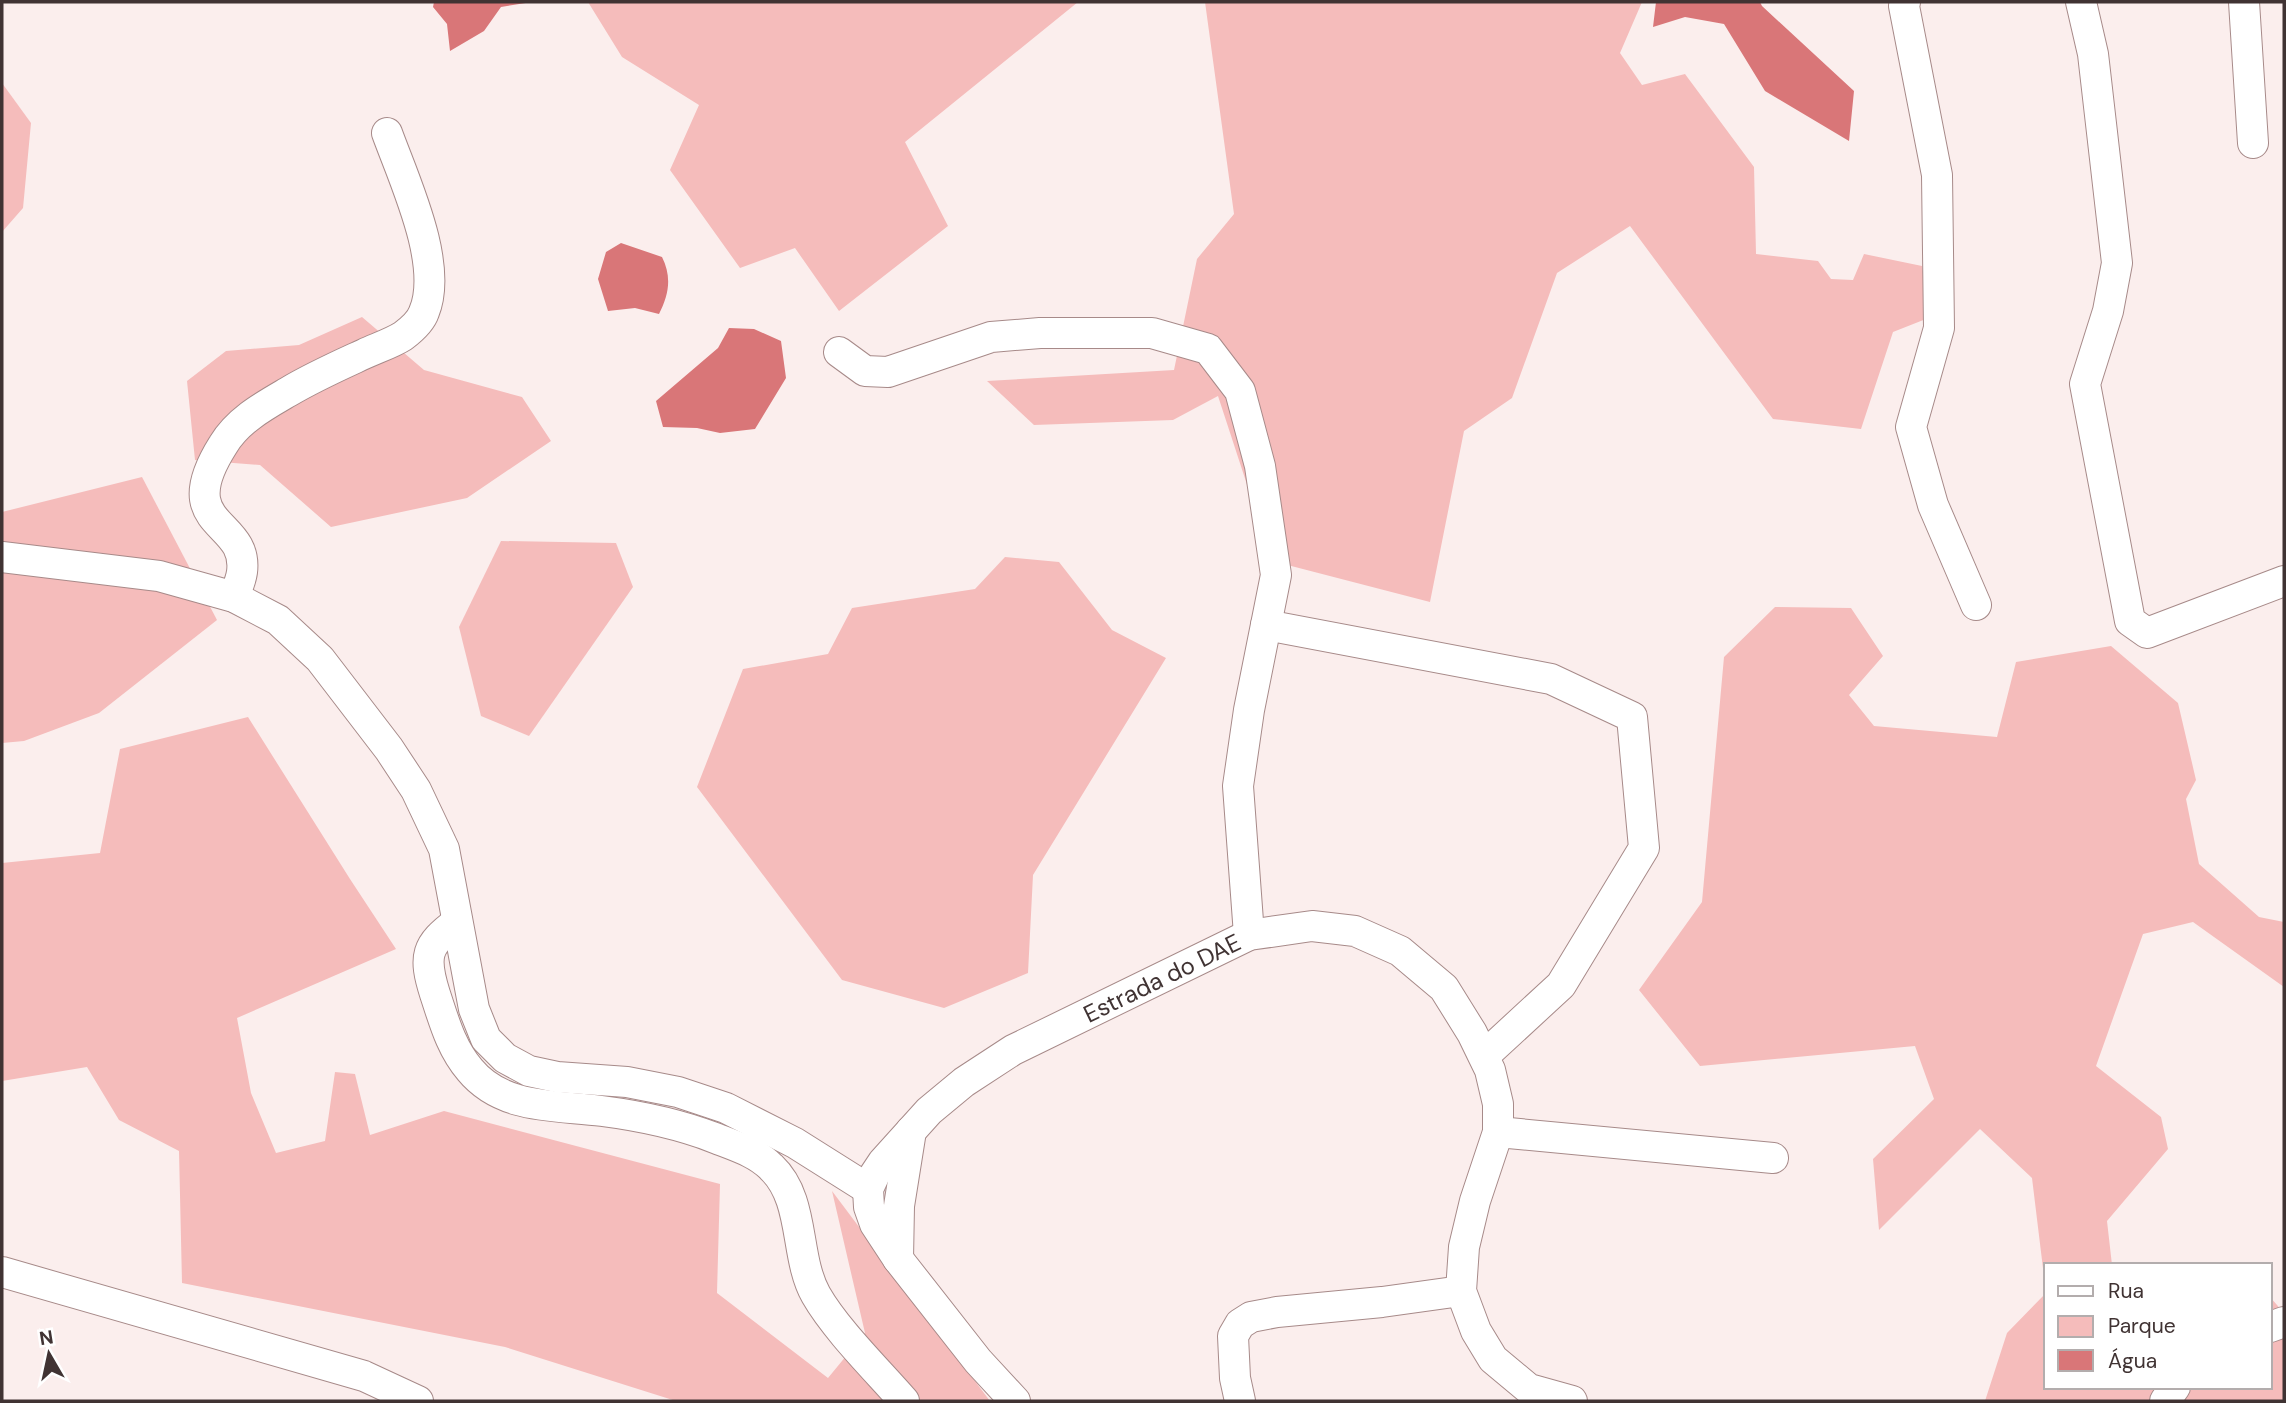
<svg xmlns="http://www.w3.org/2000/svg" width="2286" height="1403" viewBox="0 0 2286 1403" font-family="'DM Sans',sans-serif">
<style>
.green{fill:#f5bcbb}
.water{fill:#d97678}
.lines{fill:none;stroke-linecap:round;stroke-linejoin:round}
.minor-casing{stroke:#a78a89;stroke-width:32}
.minor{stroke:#fff;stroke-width:30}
.labels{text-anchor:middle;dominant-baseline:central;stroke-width:5;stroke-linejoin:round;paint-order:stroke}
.street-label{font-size:24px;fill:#403333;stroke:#fff}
</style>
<rect width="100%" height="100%" fill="#fbeeed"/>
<g class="green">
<polygon points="588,2 1078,2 905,142 948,226 839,311 795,248 740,268 670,170 699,105 622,57"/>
<polygon points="1205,2 1642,2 1620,53 1642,85 1685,74 1754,167 1756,254 1818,261 1831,279 1853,280 1864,254 1922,266 1931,317 1893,332 1861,429 1773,419 1630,226 1557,273 1512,398 1464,431 1430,602 1272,561 1218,396 1173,420 1034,425 987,381 1174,370 1197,259 1234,214"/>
<polygon points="2,83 31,123 23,208 2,232"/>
<polygon points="362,317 424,370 522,397 551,441 467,498 331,527 260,465 195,460 187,381 226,351 299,345"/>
<polygon points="142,477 217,620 99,713 24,741 2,743 2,512"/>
<polygon points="501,541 616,543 633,587 529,736 481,716 459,627"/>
<polygon points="1005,557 1059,562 1112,630 1166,658 1033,875 1028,973 944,1008 842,980 697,787 743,669 828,654 852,608 975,589"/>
<polygon points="1775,607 1851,608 1883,656 1849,695 1874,726 1997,737 2016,662 2111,646 2178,703 2196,780 2186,799 2199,864 2259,917 2284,922 2284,987 2193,922 2143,934 2096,1066 2161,1117 2168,1149 2107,1221 2112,1265 2046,1265 2046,1387 2270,1387 2270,1297 2284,1313 2284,1401 1985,1401 2007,1333 2046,1293 2032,1178 1980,1129 1879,1230 1873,1159 1934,1099 1915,1046 1700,1066 1639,990 1702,902 1724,657"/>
<polygon points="248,717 350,879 396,949 237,1018 251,1093 276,1153 325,1141 335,1072 355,1074 370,1135 444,1111 720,1184 717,1293 828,1378 865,1333 832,1191 990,1401 676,1401 505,1347 182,1283 179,1151 119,1120 87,1067 2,1081 2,863 100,853 120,749"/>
</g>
<g class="water">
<polygon points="434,2 532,2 501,7 484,31 450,51 447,24 433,7"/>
<polygon points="1656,2 1760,2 1762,6 1854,91 1849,141 1765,91 1724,24 1685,17 1653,27"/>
<path d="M621,243L662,257C672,277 669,294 659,314L635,308L608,311L598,279L606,252Z"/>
<polygon points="729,328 754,329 781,341 786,378 755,429 720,433 697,428 663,427 656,401 718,348"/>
</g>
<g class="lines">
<defs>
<g id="minor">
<polyline points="1905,2 1904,6 1937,175 1939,328 1911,427 1933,505 1976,605"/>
<polyline points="2081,2 2093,54 2117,263 2108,311 2085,384 2130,621 2147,633 2284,581"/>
<polyline points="2244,2 2253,143"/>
<polyline points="839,352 865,371 888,372 991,337 1040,333 1152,333 1208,349 1240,391 1260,466 1276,575 1249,710 1238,786 1249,935"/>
<polyline points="2,557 159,576 234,597 278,620 320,659 389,749 416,790 444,849 474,1009 486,1039 505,1058 529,1071 557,1077 627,1082 678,1092 726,1108 795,1143 868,1189"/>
<path d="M234,597C237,589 241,580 242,572C249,518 170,529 223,445C238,420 264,406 288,392C313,377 338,366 364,354C377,348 392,343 403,336C411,330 421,321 424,312C444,264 404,180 387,133"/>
<polyline points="1266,625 1551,679 1632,717 1644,848 1561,985 1484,1056"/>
<path d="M457,922C426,945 423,956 435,994C444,1021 451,1048 470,1070C503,1110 557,1105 602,1111C641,1116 679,1124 715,1138C735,1146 756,1152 771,1167C806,1200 794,1256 816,1295C836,1330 878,1371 904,1401"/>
<polyline points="1498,1132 1773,1158"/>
<polyline points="898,1259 899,1206 911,1131"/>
<polyline points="2,1272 364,1376 418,1401"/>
<polyline points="2270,1327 2284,1322"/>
<polyline points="1015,1401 978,1361 898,1259 875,1224 869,1207 868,1189 875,1174 883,1162 929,1111 964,1082 1013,1050 1249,935 1312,926 1355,931 1400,951 1444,988 1472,1033 1490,1070 1498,1104 1498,1132 1475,1201 1464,1247 1461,1291 1476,1331 1493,1359 1529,1389 1572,1401"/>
<polyline points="1240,1401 1235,1378 1233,1336 1240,1324 1251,1317 1277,1312 1382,1302 1461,1291"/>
<polyline points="2165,1401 2175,1387"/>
</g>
</defs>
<use href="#minor" class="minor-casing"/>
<use href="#minor" class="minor"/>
</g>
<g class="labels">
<g class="street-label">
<text transform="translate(1162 978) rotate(-26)">Estrada do DAE</text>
</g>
</g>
<rect width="2286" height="1403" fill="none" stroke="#403333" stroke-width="7"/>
<rect x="2044" y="1263" width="228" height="126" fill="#ffffff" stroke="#b3adad" stroke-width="2"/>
<rect x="2058" y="1286" width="35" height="10" fill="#ffffff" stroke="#b3adad" stroke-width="2"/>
<text x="2108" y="1298" font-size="21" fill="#403333">Rua</text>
<rect x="2058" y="1316" width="35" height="21" fill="#f5bcbb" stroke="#b3adad" stroke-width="2"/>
<text x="2108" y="1333" font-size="21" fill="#403333">Parque</text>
<rect x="2058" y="1350" width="35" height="21" fill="#d97678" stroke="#b3adad" stroke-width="2"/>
<text x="2108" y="1368" font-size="21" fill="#403333">Água</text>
<g transform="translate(49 1354) rotate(351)" stroke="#ffffff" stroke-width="5" paint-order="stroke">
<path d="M0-5L12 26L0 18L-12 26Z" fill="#403333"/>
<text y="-10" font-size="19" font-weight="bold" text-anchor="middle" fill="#403333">N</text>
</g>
</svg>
